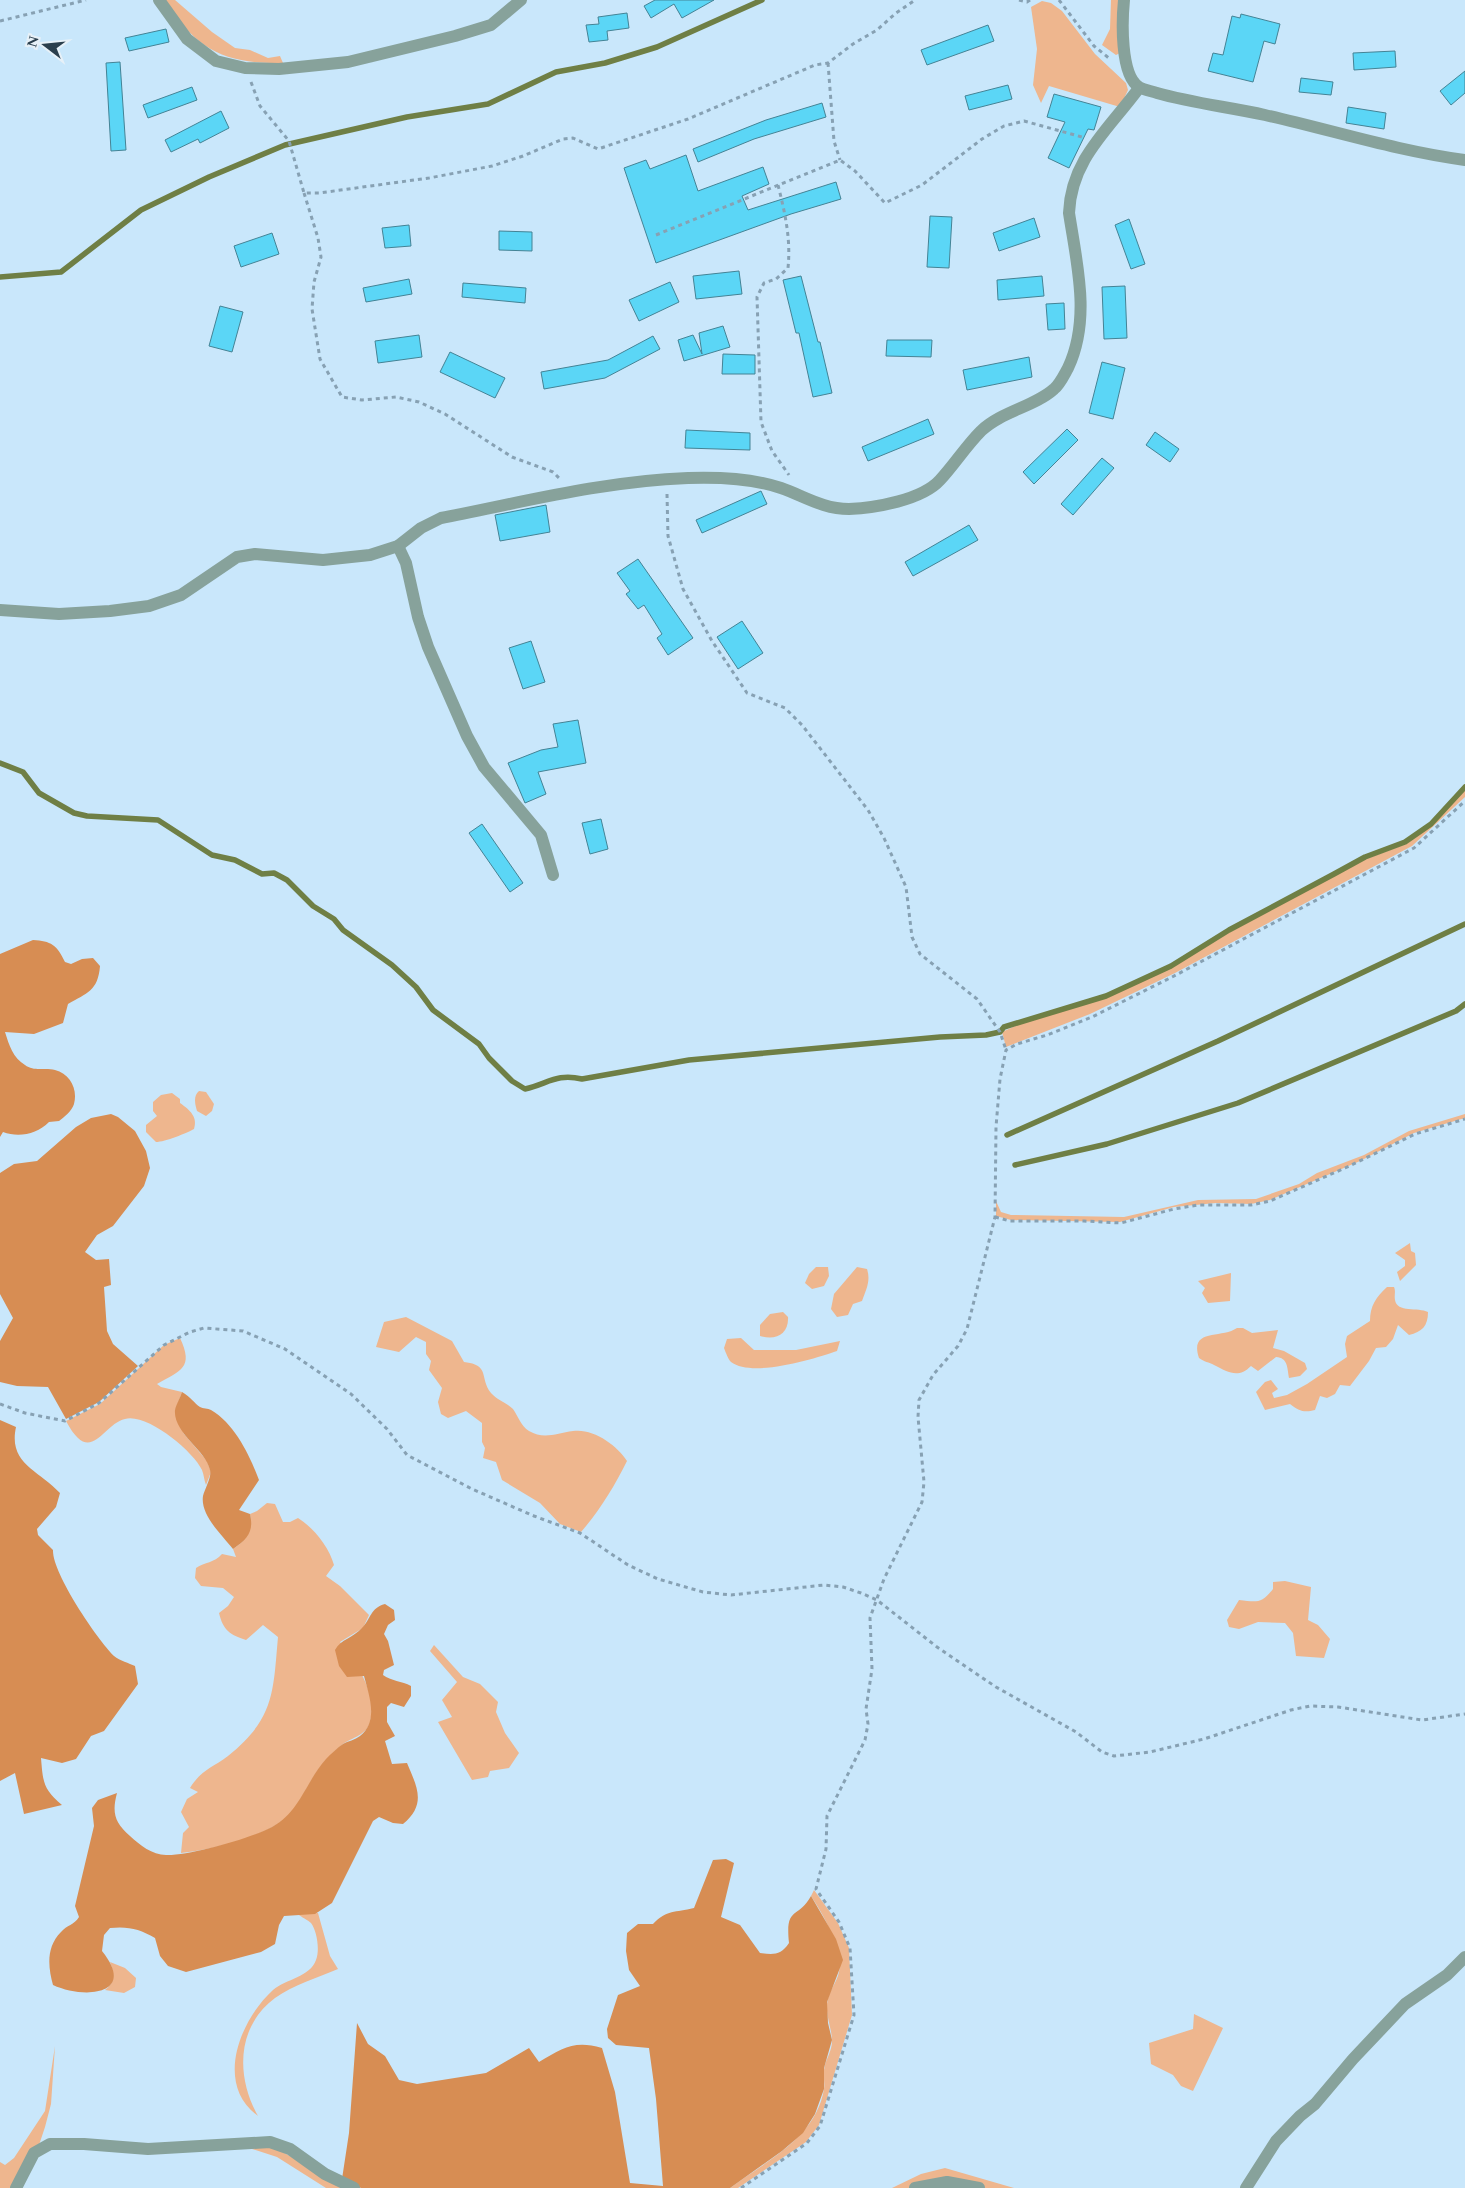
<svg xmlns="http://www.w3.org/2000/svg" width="1465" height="2188" viewBox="0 0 1465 2188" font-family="Spectral,serif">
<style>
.green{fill:#eeb68e}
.forest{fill:#d78d53}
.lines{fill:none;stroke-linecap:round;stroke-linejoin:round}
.stream{stroke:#6f7f45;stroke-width:5.5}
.building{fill:#5bd6f6;stroke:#448395}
.path{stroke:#87a1b3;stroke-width:3;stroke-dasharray:4 4;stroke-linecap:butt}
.street{stroke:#87a29b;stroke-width:12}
</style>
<rect width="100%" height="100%" fill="#c9e7fb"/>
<g class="green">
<path d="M164,0H175L212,32L235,48L250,50L268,58L280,56L283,63C224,64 197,50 164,0Z"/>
<polygon points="1111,0 1118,0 1120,53 1116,55 1102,45 1110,29"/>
<polygon points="1042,1 1051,3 1062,11 1095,54 1126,83 1128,90 1120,107 1049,86 1041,103 1033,85 1037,49 1031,7"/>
<polygon points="1465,790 1465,797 1412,846 1175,973 1090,1014 1006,1047 1002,1032 1024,1022 1107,998 1172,967 1230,932 1335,875 1366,859 1406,844 1432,825"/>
<path d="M199,1091L206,1092L214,1104L212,1111L206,1116L197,1111C195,1104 193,1096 199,1091Z"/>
<path d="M172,1093L180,1099V1103C190,1110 198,1117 194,1129C187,1133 165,1142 156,1142L146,1132V1125L157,1116L153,1111V1102L161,1095Z"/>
<polygon points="1465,1114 1465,1118 1414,1133 1360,1161 1270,1200 1251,1204 1216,1203 1174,1207 1120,1222 1011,1220 996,1216 996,1201 1001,1212 1011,1215 1124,1217 1198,1200 1256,1199 1299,1184 1317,1173 1364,1155 1409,1131"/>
<polygon points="1410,1243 1411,1251 1415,1253 1416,1265 1400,1281 1397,1272 1405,1266 1405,1260 1395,1253"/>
<polygon points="816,1267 828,1267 829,1276 824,1286 812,1289 805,1283 809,1274"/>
<path d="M857,1267L867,1269C871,1281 866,1290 862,1301L853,1304L848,1315L837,1317L831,1309L834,1294Z"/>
<polygon points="1231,1273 1230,1301 1208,1303 1202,1293 1205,1288 1198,1281"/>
<path d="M1387,1287H1394C1396,1292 1394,1295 1395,1300C1397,1313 1418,1307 1428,1312C1428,1326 1422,1332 1409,1335L1398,1325L1393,1339L1386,1347L1376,1348L1369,1361L1350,1386L1340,1385L1335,1394L1327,1398L1320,1396L1315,1410C1304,1413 1299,1411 1290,1404L1265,1410L1256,1392L1265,1382L1271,1380L1278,1389L1272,1393L1274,1398L1287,1395L1307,1384L1347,1357L1345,1344L1347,1336L1370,1321C1370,1306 1376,1297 1387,1287Z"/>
<path d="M783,1312L788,1317C789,1334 776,1341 760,1336V1325L770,1314Z"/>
<path d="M406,1317L452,1341L464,1362C491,1365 479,1378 491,1393C497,1400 507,1403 513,1409C518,1416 521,1426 529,1431C544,1440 557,1433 573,1431C593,1428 617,1445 627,1461C614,1487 600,1510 581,1532L560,1524L540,1503L502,1480L496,1462L483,1458L485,1448L482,1442V1423L466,1411L448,1418L441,1414L438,1402L442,1388L429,1370L431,1361L426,1354V1342L416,1337L399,1352L376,1347L384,1322Z"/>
<path d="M1237,1328H1243L1252,1333L1278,1330L1273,1348L1284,1351L1305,1363L1307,1369L1300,1376L1289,1378C1287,1367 1288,1358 1276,1357L1258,1371L1251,1366C1238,1379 1228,1372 1214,1365C1209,1362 1204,1362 1199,1358C1189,1328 1221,1339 1237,1328Z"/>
<path d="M180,1338C194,1368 181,1370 157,1384L161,1387L182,1392L175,1411L184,1434L207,1461L211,1472L206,1485C204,1480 204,1475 202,1470C193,1451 147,1413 125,1419C102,1424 91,1468 66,1421L100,1404L164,1345Z"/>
<path d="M741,1338L754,1350H796L840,1341L837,1351C814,1359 752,1378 731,1362C728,1359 726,1353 724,1348L727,1339Z"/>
<path d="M267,1503L275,1504L283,1522H290L298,1518C314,1528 329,1547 334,1565L326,1576L340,1586L369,1615L363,1628L340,1642C356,1664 375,1688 371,1717C369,1735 355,1736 343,1744C338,1748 333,1753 329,1757C314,1771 305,1794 293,1811C273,1836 211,1850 181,1853L183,1833L189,1827L181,1812L187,1799L198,1792L190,1788C201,1770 212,1768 228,1756C275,1718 273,1692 278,1637L263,1625L246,1640C230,1635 223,1630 219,1613L228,1606L234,1597L223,1588L201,1586L195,1578L196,1568C205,1562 214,1563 222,1554L236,1557L233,1549C246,1541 253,1529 250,1514L257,1511Z"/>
<path d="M1285,1581L1311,1587L1308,1620L1318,1625L1330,1639L1324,1658L1296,1656L1293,1633L1285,1623L1258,1622L1239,1629L1229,1627L1227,1620L1239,1600C1257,1602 1261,1604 1273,1589V1582Z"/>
<polygon points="434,1645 463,1677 480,1684 498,1702 496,1712 505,1733 519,1753 509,1768 490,1771 488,1777 472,1780 438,1722 452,1717 442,1700 457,1682 430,1651"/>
<path d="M814,1890L838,1923L849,1948L852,2015L819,2125L806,2142L738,2188H730C766,2161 816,2138 824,2089C825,2083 823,2076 824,2070C825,2060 832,2052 832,2041C832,2029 826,2017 827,2004C828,1991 837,1983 839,1972C844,1951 823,1914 811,1896Z"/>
<path d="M318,1913L330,1956L338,1969C317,1978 293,1985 275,1998C236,2027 236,2077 258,2116C214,2084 240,2020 273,1990C286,1979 310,1977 316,1960C320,1950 317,1931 311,1923C308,1920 301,1917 298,1914Z"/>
<path d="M110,1962L125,1968L136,1978L135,1987L124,1993L105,1990C116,1982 114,1974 110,1962Z"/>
<polygon points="1194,2014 1223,2028 1193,2091 1181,2086 1173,2075 1151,2064 1149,2043 1193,2029"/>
<polygon points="55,2046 51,2104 45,2127 39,2145 14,2188 0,2188 0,2162 5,2165 14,2158 45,2111"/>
<polygon points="270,2145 347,2188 326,2188 277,2157 246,2147"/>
<polygon points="945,2168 1014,2188 892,2188 921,2174"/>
</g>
<g class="forest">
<path d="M33,940C51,941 57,945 65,962L71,964L82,959L93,958L100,966C98,991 87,993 68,1004L63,1023L34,1034L5,1032C9,1045 13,1058 25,1065C34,1072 45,1067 55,1070C70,1074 78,1089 74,1104C72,1111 64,1117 59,1121L49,1122C37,1134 19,1138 3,1132L0,1137V954Z"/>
<polygon points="111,1114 118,1117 135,1131 146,1151 150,1168 144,1186 113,1226 97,1235 85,1252 96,1260 109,1259 111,1285 104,1287 107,1331 113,1344 138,1366 99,1402 66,1419 48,1387 17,1386 0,1382 0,1341 13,1318 0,1294 0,1173 14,1164 37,1161 76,1127 91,1118"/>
<path d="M182,1392C191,1397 194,1403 200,1407C203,1409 208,1408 211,1410C235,1424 250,1456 259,1480L239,1510L250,1514C254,1531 248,1539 233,1549C222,1535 200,1515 203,1496C205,1488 212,1477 210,1470C206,1450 173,1433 175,1410C176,1405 180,1398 182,1392Z"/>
<path d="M0,1420L16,1427C8,1464 39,1470 60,1493L56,1507L37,1529L38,1535L53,1550C52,1573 97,1639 114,1656C120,1661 129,1663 135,1666L138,1684L104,1731L91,1736L76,1759L62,1763L41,1758C43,1782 43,1789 62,1805L24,1814L15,1773L0,1781Z"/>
<path d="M385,1604L394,1610L395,1620L388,1625L384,1634L388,1641L394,1665L384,1670L383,1675C391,1681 402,1681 411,1686V1696L404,1707L391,1703L387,1707V1722L395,1736L385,1741L392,1764L407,1763C417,1787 427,1804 403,1824L393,1823L379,1817L373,1821L332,1903L315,1914L284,1916L279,1925L275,1944L261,1952L186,1972L168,1966L160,1956L155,1938C140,1929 128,1926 110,1928L104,1935L102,1951C138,1996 83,1999 53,1985C48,1967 46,1947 61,1932C67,1925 74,1925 79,1917L75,1906L94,1826L92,1808L98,1800L117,1793C112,1812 114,1822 130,1836C140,1845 152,1855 166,1855C188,1856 252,1838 272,1827C300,1812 306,1781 326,1759C331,1754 337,1748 343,1744C348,1741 355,1740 360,1736C379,1721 369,1695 364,1676L347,1677L339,1666L335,1650C341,1639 353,1638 362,1628C371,1619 370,1608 385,1604Z"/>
<path d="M726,1859L734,1863L721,1917L740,1925L760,1953C774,1955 781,1955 789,1943C785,1905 798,1920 811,1896L836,1939L843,1960L827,2002L828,2023L832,2040L824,2068V2089L815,2114L803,2133L782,2151L730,2188H361L342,2179L349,2133L357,2023L368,2044L385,2056L399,2080L417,2084L486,2073L529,2048L539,2062C563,2048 574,2040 602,2048L615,2092L630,2183L663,2186L656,2099L649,2048L616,2045L608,2038L607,2029L618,1995L640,1986L629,1970L626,1951L627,1933L638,1924H653C667,1909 675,1913 694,1908L713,1860Z"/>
</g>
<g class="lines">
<g class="stream">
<polyline points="0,277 61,272 141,210 209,177 285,145 407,117 488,104 556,72 605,63 657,47 762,0"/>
<path d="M0,763L23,772L39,793L74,813L87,816L158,820L212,855L235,860L262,874L274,873L287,880L313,906L334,919L343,930L392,965L416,987L433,1010L479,1044L489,1058L512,1081L525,1089C548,1084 556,1073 582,1079L689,1060L940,1037L986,1035L1000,1032L1004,1027L1106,996L1171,966L1229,930L1334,874L1365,857L1405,842L1431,824L1465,787"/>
<polyline points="1007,1135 1218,1041 1465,924"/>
<polyline points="1015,1165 1107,1144 1238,1103 1456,1011 1465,1004"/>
</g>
</g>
<g class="building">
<polygon points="655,0 714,0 682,18 674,4 651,18 644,6"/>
<polygon points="627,13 629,28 607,31 608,40 589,42 586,25 599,24 598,17"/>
<polygon points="1241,14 1280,24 1275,44 1264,41 1253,82 1208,71 1213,53 1223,55 1232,16 1240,18"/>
<polygon points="988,25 994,41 927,65 921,50"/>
<polygon points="166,29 169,42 129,51 125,38"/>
<polygon points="1395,51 1396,67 1354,70 1353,53"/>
<polygon points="120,62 126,150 111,151 106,63"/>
<polygon points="1465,71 1465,93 1451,105 1440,91"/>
<polygon points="1301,78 1333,82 1331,95 1299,92"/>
<polygon points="1008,85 1012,99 969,110 965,96"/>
<polygon points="192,87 197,100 148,118 143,105"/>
<polygon points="1054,94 1101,107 1094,130 1088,129 1069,168 1048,158 1065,122 1047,117"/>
<polygon points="822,103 826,117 754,139 698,162 693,149 766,120"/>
<polygon points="1348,107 1386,113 1384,129 1346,123"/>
<polygon points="221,111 229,128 200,143 198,139 171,152 165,140"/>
<polygon points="686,155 698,191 763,167 769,184 742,196 748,210 836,182 841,199 791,214 656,263 624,168 646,160 650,169"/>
<polygon points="930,216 952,217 949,268 927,267"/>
<polygon points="1034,218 1040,237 999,251 993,233"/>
<polygon points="1129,219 1145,264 1131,269 1115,225"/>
<polygon points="409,225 411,246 385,248 382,228"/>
<polygon points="499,231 532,232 532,251 499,250"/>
<polygon points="272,233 279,254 241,267 234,246"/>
<polygon points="739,271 742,294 696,299 693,276"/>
<polygon points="801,276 818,342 820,342 832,393 813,397 799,333 796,333 783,280"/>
<polygon points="1042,276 1044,296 998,300 997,280"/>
<polygon points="409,279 412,294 366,302 363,288"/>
<polygon points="670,282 679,302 639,321 629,300"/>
<polygon points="463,283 526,288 525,303 462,297"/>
<polygon points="1125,286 1127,338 1104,339 1102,287"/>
<polygon points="1064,303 1065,329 1048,330 1046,304"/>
<polygon points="220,306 243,312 232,352 209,346"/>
<polygon points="723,326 730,347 684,361 678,340 693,335 702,354 699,333"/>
<polygon points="419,335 422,357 378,363 375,341"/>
<polygon points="653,336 660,349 605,378 544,389 541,372 608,360"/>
<polygon points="887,340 932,340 931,357 886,356"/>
<polygon points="450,352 505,378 495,398 440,372"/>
<polygon points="723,354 755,355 755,374 722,374"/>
<polygon points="1029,357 1032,377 967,390 963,370"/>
<polygon points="1102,362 1125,368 1113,419 1089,413"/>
<polygon points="928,419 934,434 868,461 862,447"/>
<polygon points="1067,429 1078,440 1034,484 1023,472"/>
<polygon points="686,430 750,433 750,450 685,448"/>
<polygon points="1155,432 1179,449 1170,462 1146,445"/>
<polygon points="1102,458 1114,468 1073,515 1061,504"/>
<polygon points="761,491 767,504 702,533 696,520"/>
<polygon points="546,505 550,532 500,541 495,515"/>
<polygon points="969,525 978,540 913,576 905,562"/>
<polygon points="638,559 693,638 668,655 657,638 662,634 644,605 638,609 626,594 630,591 617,573"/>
<polygon points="742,621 763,653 738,669 717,637"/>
<polygon points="531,641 545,682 523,689 509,648"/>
<polygon points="578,720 586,763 538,772 546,794 525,803 508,763 541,750 558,747 553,724"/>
<polygon points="601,819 608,849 590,854 582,823"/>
<polygon points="482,824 523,883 510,892 469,833"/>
</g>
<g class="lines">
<g class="path">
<polyline points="1019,0 1027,2 1030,0"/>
<polyline points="1059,0 1094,46 1110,59"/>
<polyline points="0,21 86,0"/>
<polyline points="828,63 834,141 840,160"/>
<polyline points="251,82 260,106 289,141 304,193 319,193 429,178 492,166 523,156 563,139 573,138 598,149 688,119 815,65 828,63 853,44 877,30 896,13 915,0"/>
<path d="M778,185C785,213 791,239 788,268L776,279L764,283L757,297L761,422L772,451L789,475"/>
<polyline points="304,193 318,238 321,257 314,282 312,309 320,359 342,397 362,400 396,397 419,402 445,414 512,457 553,472 560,479"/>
<polyline points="656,235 840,160 855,171 885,203 922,185 982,139 1004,126 1024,121 1082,137"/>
<polyline points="667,494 668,536 683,589 712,641 747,693 785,708 802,725 868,810 884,838 906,887 912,937 920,954 977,999 1000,1032 1006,1050"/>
<polyline points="995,1217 1010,1221 1084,1221 1121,1223 1174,1209 1198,1205 1251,1205 1270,1201 1345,1168 1415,1134 1465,1119"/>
<polyline points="0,1404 25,1413 65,1421 99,1403 164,1345 190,1332 204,1328 243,1331 285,1349 351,1394 387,1429 407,1455 472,1489 534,1516 580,1533 628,1565 658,1579 703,1592 731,1595 824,1585 843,1587 861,1593 877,1600 937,1647 996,1687 1076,1732 1102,1752 1114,1756 1150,1752 1204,1739 1291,1710 1310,1706 1338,1707 1422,1720 1465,1714"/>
<polyline points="741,2188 807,2143 820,2126 854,2015 850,1948 839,1922 816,1889 826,1849 827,1816 865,1740 868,1724 866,1709 872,1669 870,1618 884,1579 922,1502 924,1482 918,1417 919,1400 933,1375 958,1346 967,1329 995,1217 996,1127 1000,1079 1006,1050 1017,1044 1047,1035 1092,1017 1176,975 1414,848 1465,801"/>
</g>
<g class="street">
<polyline points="159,0 187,39 216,61 245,68 279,69 348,62 455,36 491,25 521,0"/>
<path d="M1124,0C1122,20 1120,75 1139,87C1143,90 1152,91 1157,93C1192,103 1229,107 1265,115C1332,130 1397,151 1465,160"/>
<polyline points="398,546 406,563 418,617 428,647 467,736 484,767 541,835 553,875"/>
<path d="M0,610L59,614L110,611L149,606L181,595L237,557L255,554L323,560L370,555L398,546L421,528L441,518C523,502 604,481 688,478C718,477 752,478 781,488C804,496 823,509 849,509C875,508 922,500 940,480C954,465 966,446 981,431C1002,411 1034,407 1054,389C1060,384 1064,375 1068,368C1091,319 1077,265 1069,213C1071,159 1109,129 1139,88"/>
<polyline points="16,2188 34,2153 50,2144 84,2144 148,2149 270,2142 290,2149 325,2174 354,2188"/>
<polyline points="915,2188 947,2182 979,2188"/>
<polyline points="1246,2188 1276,2141 1300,2116 1315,2104 1353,2059 1405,2004 1447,1975 1465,1957"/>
</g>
</g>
<g transform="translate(45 45) rotate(286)" stroke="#e7f1f8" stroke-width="4" paint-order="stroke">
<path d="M0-4L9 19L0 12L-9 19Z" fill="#2b3f4d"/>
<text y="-8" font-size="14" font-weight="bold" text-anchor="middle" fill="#2b3f4d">N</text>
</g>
</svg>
